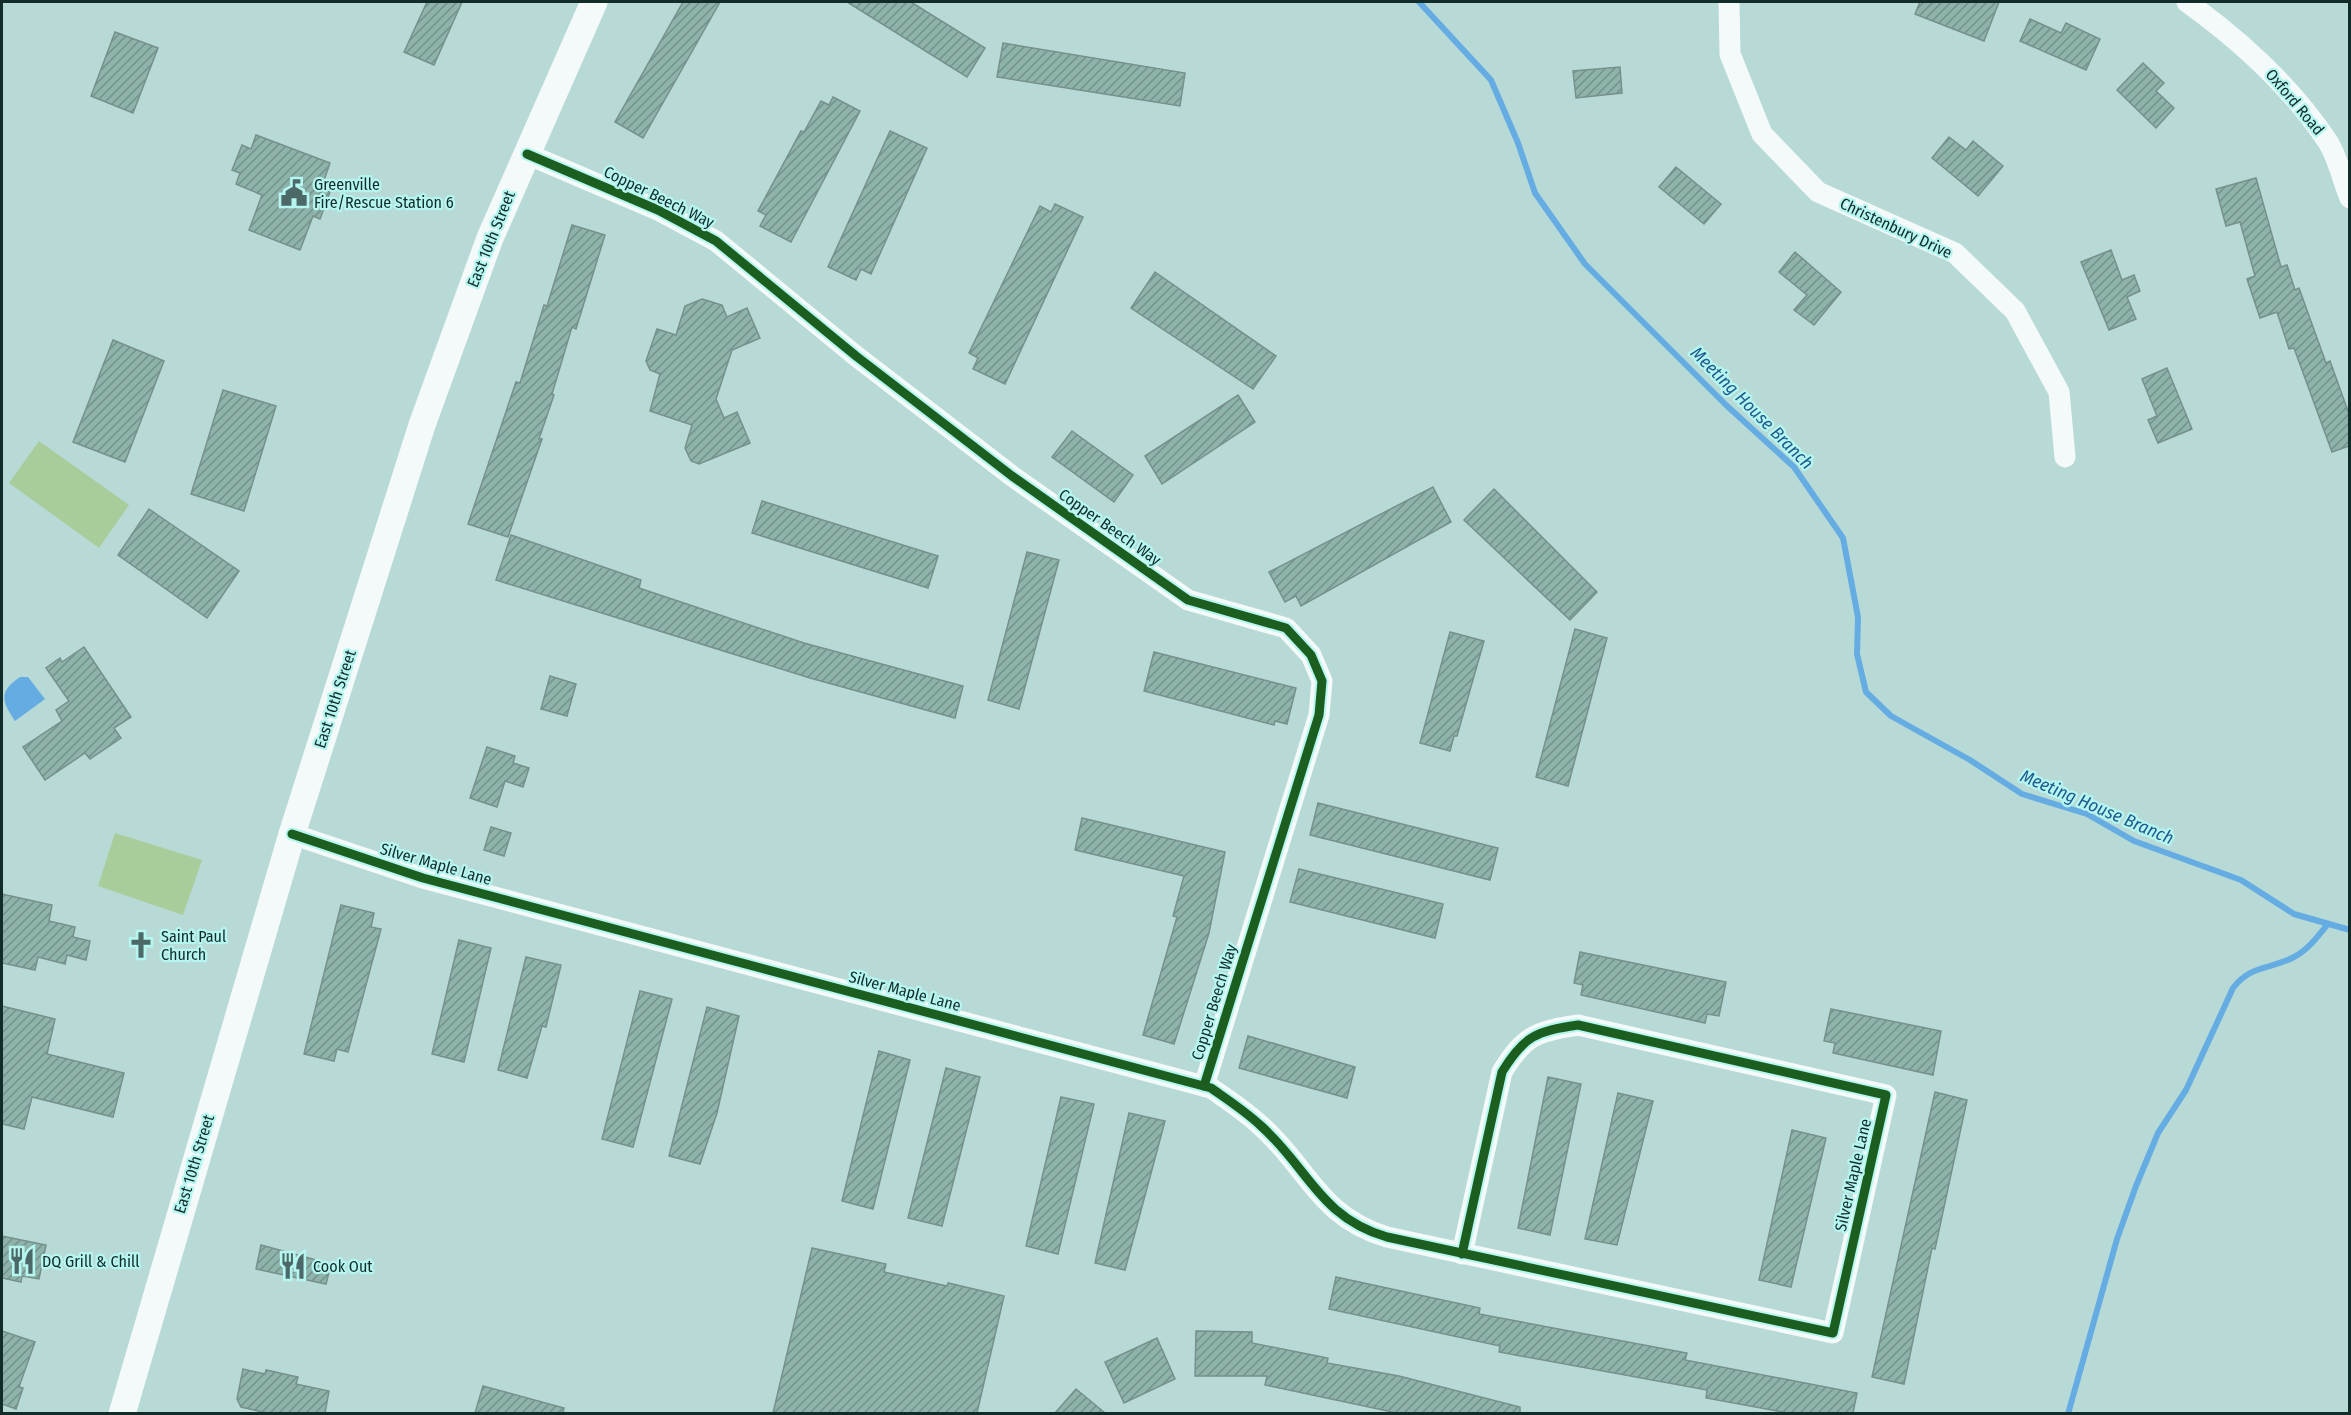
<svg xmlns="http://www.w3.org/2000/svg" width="2351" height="1415" viewBox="0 0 2351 1415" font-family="'Fira Sans Condensed',sans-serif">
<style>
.grass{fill:#a8cd9b}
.water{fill:#65ace3}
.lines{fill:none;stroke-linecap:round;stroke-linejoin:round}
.stream{stroke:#65ace3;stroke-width:6}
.building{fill:url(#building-hatch);stroke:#76908b;stroke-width:1.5}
.minor{stroke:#f4f9f9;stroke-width:21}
.major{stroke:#f4f9f9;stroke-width:27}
.cycleway-casing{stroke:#b6f6f0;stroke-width:13}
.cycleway{stroke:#1b5e20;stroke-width:9}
.labels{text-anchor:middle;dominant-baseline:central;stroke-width:4.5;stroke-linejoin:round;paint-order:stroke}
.street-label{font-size:16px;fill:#122c2a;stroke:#b6f6f0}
.poi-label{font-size:16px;fill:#122c2a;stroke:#b6f6f0;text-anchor:start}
.water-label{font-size:18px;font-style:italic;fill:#1f5b8f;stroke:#b6f6f0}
</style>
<defs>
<pattern id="building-hatch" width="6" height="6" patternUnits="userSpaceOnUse" patternTransform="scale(1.5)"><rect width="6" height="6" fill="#8eb3aa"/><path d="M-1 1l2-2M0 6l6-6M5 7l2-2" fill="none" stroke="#73928b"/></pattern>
</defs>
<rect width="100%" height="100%" fill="#b8dad7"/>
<g class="grass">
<polygon points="39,441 129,505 99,548 9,483"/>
<polygon points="115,833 202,860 183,915 98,886"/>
</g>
<path class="water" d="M20,677H28L45,699L15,721C0,699 0,691 20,677Z"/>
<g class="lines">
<g class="stream">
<polyline points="1419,2 1491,80 1518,143 1535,193 1585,264 1726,405 1794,467 1843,538 1858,617 1857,654 1866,692 1891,716 1970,760 2022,794 2087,814 2134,841 2241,880 2294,914 2350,930"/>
<path d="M2068,1414L2117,1239L2136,1186L2158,1133L2186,1090L2233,988C2252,964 2270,970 2294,957C2308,950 2318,936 2327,925"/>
</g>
</g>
<g class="building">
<polygon points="427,2 462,2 434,65 404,52"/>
<polygon points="683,2 720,2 643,138 615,122"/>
<polygon points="847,2 911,2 985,48 967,77"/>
<polygon points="1920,2 1999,2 1984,41 1915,14"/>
<polygon points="2030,19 2061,33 2066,23 2100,39 2086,70 2020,41"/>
<polygon points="115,32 158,48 133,113 91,96"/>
<polygon points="1003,43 1185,73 1180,106 997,77"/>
<polygon points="2143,63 2164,83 2156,91 2174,108 2156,128 2117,90"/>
<polygon points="1620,67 1622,93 1576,98 1573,71"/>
<polygon points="833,97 860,111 791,242 760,226 766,215 758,211 801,131 804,132 821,101 829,105"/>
<polygon points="890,131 927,148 871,274 861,269 856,280 828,267"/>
<polygon points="256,135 330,163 321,189 330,192 320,219 313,216 300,250 249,230 262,195 236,184 240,173 232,170 242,145 251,149"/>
<polygon points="1949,137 1966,150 1973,141 2003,166 1978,196 1932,158"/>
<polygon points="1676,167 1721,204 1704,224 1659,187"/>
<polygon points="2256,178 2281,267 2287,265 2295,290 2299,288 2326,363 2330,361 2349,414 2349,446 2332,452 2294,348 2289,349 2277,312 2260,318 2247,279 2255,276 2240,222 2226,226 2216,189"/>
<polygon points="1055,204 1083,217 1005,384 973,369 978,358 969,353 1040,206 1051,212"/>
<polygon points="572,225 605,235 576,329 572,327 552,394 554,395 539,439 542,439 508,537 468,524 516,382 520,383 544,305 547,306"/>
<polygon points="2111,250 2122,280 2134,275 2140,291 2127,297 2136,319 2109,330 2081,262"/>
<polygon points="1795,252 1841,292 1814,325 1794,310 1807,295 1779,272"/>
<polygon points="1155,272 1276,356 1253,389 1131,308"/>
<polygon points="702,299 722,305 727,317 747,308 760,338 732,350 716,399 724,418 737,412 750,443 699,464 691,461 685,448 692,425 650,411 660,374 650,370 646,361 657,329 676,335 685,306"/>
<polygon points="113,340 164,361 125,462 73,442"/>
<polygon points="2167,368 2192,429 2158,443 2148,420 2157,416 2142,379"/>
<polygon points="223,390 276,406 244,511 191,494"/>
<polygon points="1238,395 1255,422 1162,484 1145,456"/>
<polygon points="1072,431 1133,475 1114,502 1052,457"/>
<polygon points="1433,487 1451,522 1301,606 1296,596 1285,602 1269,572"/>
<polygon points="1494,489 1597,592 1570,620 1464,520"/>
<polygon points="762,501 938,556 928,588 752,533"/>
<polygon points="149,509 239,571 207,618 118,555"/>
<polygon points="511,535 641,580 639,588 804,643 963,686 955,718 810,678 496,580"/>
<polygon points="1027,552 1059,560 1019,709 988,700"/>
<polygon points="1575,629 1607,638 1568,786 1536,777"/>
<polygon points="1450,632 1484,641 1457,736 1454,736 1450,751 1420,743"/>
<polygon points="84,647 131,717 114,728 121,738 90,759 85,753 45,780 23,747 62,721 56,710 69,701 46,668 60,658 62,662"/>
<polygon points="1154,652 1296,688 1287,724 1275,721 1274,725 1144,691"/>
<polygon points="550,676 576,684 567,716 541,709"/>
<polygon points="487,747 515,756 513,763 529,768 523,787 505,781 497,807 470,798"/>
<polygon points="1318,803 1498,848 1490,880 1310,835"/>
<polygon points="1082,818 1225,852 1209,933 1174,1044 1143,1035 1177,917 1173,916 1184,876 1075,850"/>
<polygon points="491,827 511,833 504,856 484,850"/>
<polygon points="1299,869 1443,904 1435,938 1290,902"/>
<polygon points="2,894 52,905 49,921 75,927 73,937 90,941 86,960 67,955 65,964 38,957 35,970 2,963"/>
<polygon points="341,905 374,913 371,927 381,929 348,1052 337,1049 334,1061 304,1054"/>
<polygon points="459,940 491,948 464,1062 432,1054"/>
<polygon points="1580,952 1726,982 1719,1016 1707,1014 1705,1023 1581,995 1583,985 1574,983"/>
<polygon points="526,957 561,965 546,1027 542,1026 527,1078 498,1070"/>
<polygon points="640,991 672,999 633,1147 602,1139"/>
<polygon points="2,1006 55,1019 47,1054 124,1073 113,1117 32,1097 24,1129 2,1124"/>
<polygon points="707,1007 739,1016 717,1113 700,1164 669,1156"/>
<polygon points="1831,1009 1941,1031 1933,1075 1833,1053 1835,1043 1824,1041"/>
<polygon points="1248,1036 1355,1067 1347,1098 1239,1068"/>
<polygon points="879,1051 910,1060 873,1209 842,1201"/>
<polygon points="946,1068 980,1077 942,1226 908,1218"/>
<polygon points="1548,1077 1581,1084 1550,1235 1518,1228"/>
<polygon points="1935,1092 1967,1100 1935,1249 1932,1248 1904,1384 1872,1377"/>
<polygon points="1618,1093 1653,1101 1617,1245 1585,1239"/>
<polygon points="1061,1097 1094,1104 1058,1254 1026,1246"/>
<polygon points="1129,1113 1165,1121 1125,1270 1095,1263"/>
<polygon points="1792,1130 1826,1138 1791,1287 1759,1280"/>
<polygon points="2,1236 46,1245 39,1279 22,1276 21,1282 2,1278"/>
<polygon points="261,1245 331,1264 326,1284 256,1269"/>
<polygon points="812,1248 886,1264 884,1272 947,1286 948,1283 1004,1296 977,1413 773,1413"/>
<polygon points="1336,1277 1480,1308 1479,1314 1687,1353 1685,1360 1857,1393 1853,1413 1788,1413 1706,1398 1707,1390 1499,1352 1500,1346 1329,1309"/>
<polygon points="2,1331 35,1342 19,1387 23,1388 16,1409 2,1404"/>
<polygon points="1196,1331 1252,1332 1252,1343 1328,1358 1327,1363 1399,1376 1520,1407 1520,1413 1397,1413 1265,1385 1267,1376 1195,1376"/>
<polygon points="1157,1338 1175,1379 1124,1403 1105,1362"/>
<polygon points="243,1369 265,1374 266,1370 298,1377 296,1384 329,1391 325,1413 267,1413 241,1407 237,1399"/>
<polygon points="483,1386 564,1408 563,1413 475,1413"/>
<polygon points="1076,1389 1105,1413 1055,1413"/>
</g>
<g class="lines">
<g class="minor">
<polyline points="1729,2 1730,54 1762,134 1818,192 1955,253 2015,311 2059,392 2065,457"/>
<path d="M2187,2C2241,41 2291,86 2328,142C2338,158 2343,181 2350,198"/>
<polyline points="527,154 658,210 716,241 856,356 1012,476 1188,600 1286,628 1311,655 1322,681 1319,715 1204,1086"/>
<path d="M292,834L423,878L1211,1088C1228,1100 1245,1111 1260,1125C1308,1167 1319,1217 1387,1237L1833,1333L1886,1095L1578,1025C1536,1031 1524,1036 1502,1072L1462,1254"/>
</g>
<polyline class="major" points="122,1414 292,834 422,425 490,238 594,2"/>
<defs>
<g id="cycleway">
<polyline points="527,154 658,210 716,241 856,356 1012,476 1188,600 1286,628 1311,655 1322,681 1319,715 1204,1086"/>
<path d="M292,834L423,878L1211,1088C1228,1100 1245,1111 1260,1125C1308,1167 1319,1217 1387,1237L1833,1333L1886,1095L1578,1025C1536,1031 1524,1036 1502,1072L1462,1254"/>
</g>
</defs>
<use href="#cycleway" class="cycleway-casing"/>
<use href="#cycleway" class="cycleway"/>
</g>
<defs>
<symbol id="civic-bare" viewBox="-9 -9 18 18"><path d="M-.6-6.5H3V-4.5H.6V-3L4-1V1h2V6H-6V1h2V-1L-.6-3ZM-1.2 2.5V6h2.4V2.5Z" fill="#4c6967" stroke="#b6f6f0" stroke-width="2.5" paint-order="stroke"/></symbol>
<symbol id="church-bare" viewBox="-9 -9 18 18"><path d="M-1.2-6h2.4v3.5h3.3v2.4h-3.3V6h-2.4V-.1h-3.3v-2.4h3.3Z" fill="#4c6967" stroke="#b6f6f0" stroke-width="2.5" paint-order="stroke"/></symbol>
<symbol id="restaurant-bare" viewBox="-9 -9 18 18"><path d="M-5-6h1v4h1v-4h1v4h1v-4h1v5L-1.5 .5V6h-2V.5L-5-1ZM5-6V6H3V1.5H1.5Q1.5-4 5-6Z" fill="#4c6967" stroke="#b6f6f0" stroke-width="2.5" paint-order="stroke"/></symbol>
</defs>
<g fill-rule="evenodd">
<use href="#civic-bare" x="275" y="174" width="38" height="38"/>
<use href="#church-bare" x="122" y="926" width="38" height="38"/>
<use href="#restaurant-bare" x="3" y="1242" width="38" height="38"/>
<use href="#restaurant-bare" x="274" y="1247" width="38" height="38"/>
</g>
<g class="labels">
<g class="street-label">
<text transform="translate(2295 102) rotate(50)">Oxford Road</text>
<text transform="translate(659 197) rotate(26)">Copper Beech Way</text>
<text transform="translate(1896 228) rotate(25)">Christenbury Drive</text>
<text transform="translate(491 239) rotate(-68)">East 10th Street</text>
<text transform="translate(1110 527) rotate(35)">Copper Beech Way</text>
<text transform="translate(335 699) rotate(-72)">East 10th Street</text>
<text transform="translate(436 864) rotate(16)">Silver Maple Lane</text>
<text transform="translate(905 991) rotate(15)">Silver Maple Lane</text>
<text transform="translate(1214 1002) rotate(-73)">Copper Beech Way</text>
<text transform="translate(194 1164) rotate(-73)">East 10th Street</text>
<text transform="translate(1853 1175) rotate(-77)">Silver Maple Lane</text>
</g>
<g class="poi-label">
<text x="314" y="184">Greenville<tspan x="314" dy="18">Fire/Rescue Station 6</tspan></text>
<text x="161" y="936">Saint Paul<tspan x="161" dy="18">Church</tspan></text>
<text x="42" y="1261">DQ Grill &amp; Chill</text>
<text x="313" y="1266">Cook Out</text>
</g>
<g class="water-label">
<text transform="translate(1752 408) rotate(45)">Meeting House Branch</text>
<text transform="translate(2097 807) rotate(23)">Meeting House Branch</text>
</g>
</g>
<rect width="2351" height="1415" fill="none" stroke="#122c2a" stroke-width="6"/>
</svg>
